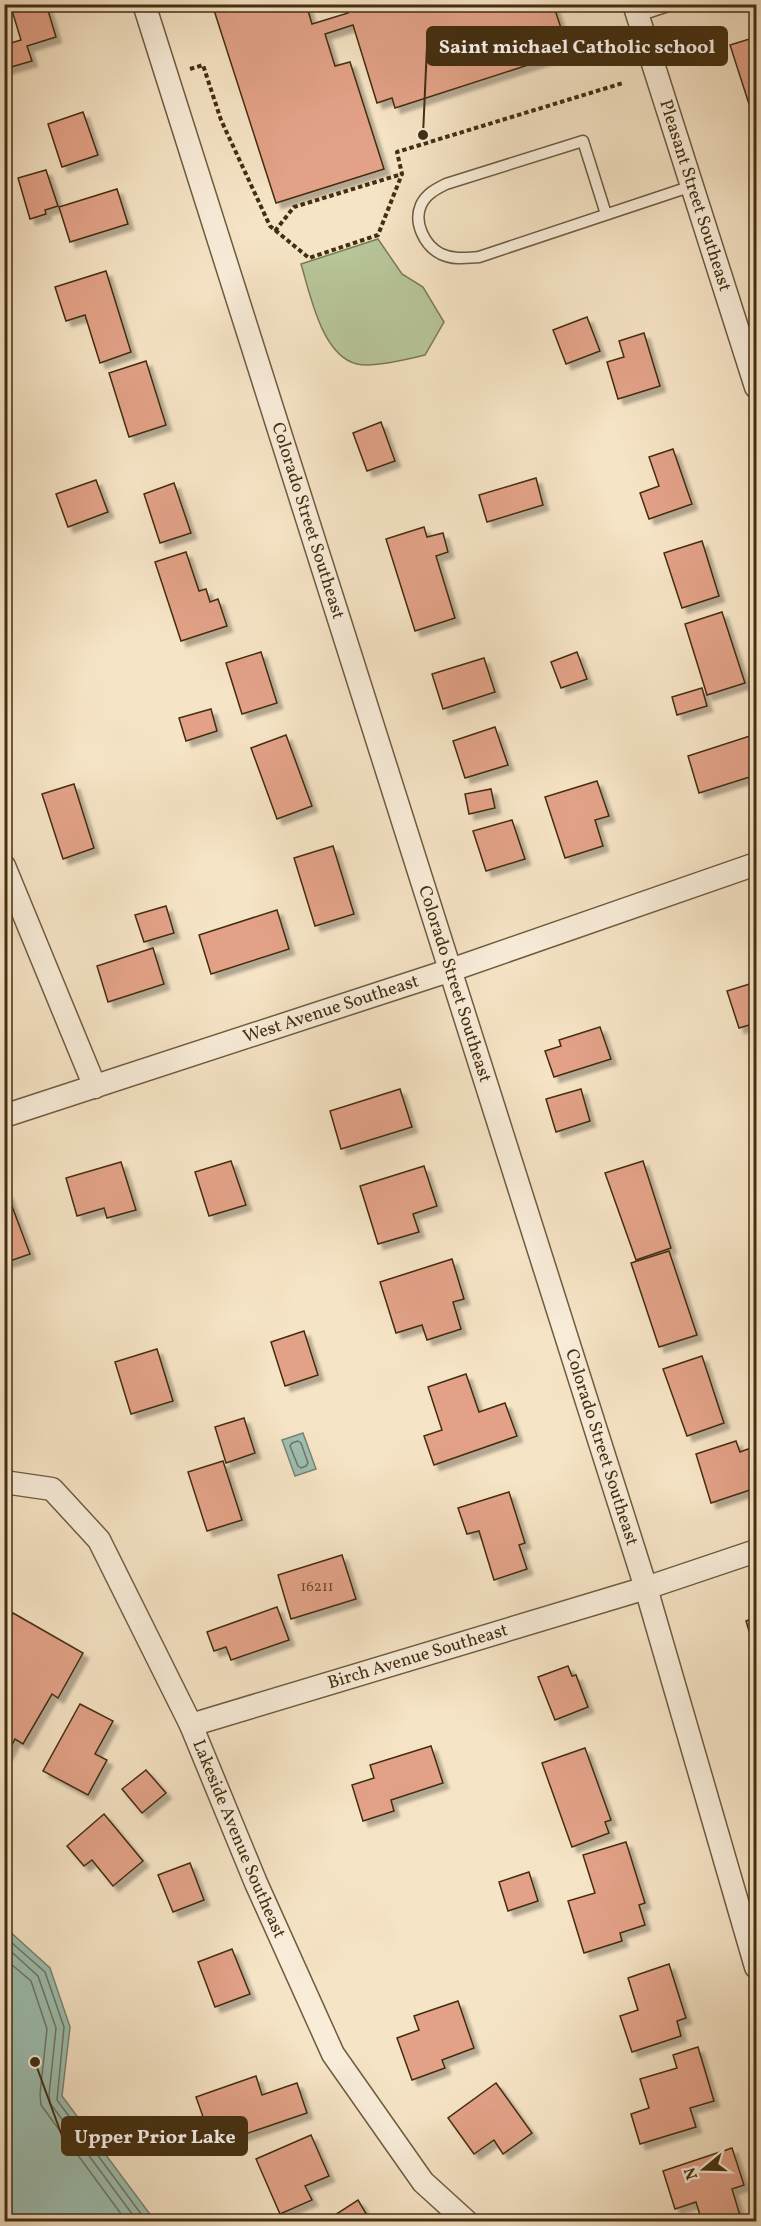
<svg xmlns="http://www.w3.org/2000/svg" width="761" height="2226" viewBox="0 0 761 2226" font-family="Vollkorn,serif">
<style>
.green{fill:#b7c599;stroke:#7c7a55;stroke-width:1.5}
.water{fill:#9dbfb2;stroke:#798572;stroke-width:1.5}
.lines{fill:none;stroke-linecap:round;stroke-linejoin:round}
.shore{stroke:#707662;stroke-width:1.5}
.building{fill:#e3a288;stroke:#422e11;stroke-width:1.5;filter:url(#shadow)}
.service-casing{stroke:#6f5c3e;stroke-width:13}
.minor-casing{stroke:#6f5c3e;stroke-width:25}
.path{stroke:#422e11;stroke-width:4;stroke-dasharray:4.5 3;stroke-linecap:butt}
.service{stroke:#f9edda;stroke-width:10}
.minor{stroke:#f9edda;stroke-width:22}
.labels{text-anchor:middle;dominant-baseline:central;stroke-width:6;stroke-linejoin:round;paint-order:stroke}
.number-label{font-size:15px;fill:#6a4b2f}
.street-label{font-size:18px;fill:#422e11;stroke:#f9edda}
.leader{fill:none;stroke:#422e11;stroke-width:2}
.callout-dot{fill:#422e11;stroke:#f9edda;stroke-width:2}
.callout{fill:#422e11;stroke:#422e11;stroke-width:2}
.callout-label{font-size:20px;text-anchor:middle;font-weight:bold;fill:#fff}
</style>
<defs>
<filter id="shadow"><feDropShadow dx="5.5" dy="5.5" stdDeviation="1.5" flood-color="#0004"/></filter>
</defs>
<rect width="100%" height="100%" fill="#f6e4c6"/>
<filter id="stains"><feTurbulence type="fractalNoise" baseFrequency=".00333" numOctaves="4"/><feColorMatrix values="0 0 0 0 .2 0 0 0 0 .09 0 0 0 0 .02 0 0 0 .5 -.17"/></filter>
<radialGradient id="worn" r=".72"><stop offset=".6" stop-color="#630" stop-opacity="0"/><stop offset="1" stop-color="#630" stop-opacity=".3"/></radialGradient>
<path class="green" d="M378,239L402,274L423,287L444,322L425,355C409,359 373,368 357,364C322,356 310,294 301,264Z"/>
<g class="water">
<polygon points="303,1433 316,1469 295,1476 282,1440"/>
<polygon points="4,1930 8,1930 50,1968 70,2027 62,2096 155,2221 5,2221"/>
</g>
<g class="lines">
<g class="shore">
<polygon points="298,1441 301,1443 308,1463 306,1466 301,1468 298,1466 290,1446 292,1443"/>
<polyline points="4,1936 45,1972 64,2027 57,2100 147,2222"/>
<polyline points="4,1945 38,1976 56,2028 49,2095 50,2103 138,2222"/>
<polyline points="4,1958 31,1981 47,2029 40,2094 41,2105 127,2222"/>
</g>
</g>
<g class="building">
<polygon points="10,4 46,4 56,37 27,46 32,61 4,69 4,45 21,40"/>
<polygon points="212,4 306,4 312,24 348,13 346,5 349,4 553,4 566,43 553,47 556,56 395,108 392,98 377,103 353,25 325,34 335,66 350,62 384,169 276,203"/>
<polygon points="756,37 756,101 749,104 730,45"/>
<polygon points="83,112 98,155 62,167 48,124"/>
<polygon points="46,170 58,206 45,210 46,214 30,219 18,178"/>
<polygon points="117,189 128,224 70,242 59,207"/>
<polygon points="106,271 131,352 100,363 85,315 66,321 55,287"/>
<polygon points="587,317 600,351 566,364 553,330"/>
<polygon points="644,333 660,386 618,399 607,362 624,357 619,341"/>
<polygon points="146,361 166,425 129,437 109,373"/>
<polygon points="381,422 395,461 367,471 353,433"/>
<polygon points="673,449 692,504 649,519 640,493 659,486 649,457"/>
<polygon points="536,478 543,505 487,522 479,495"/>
<polygon points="96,480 108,512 68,527 56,494"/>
<polygon points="174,483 191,533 160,543 144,494"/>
<polygon points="424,527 427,537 443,533 448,552 436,556 455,618 415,631 386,539"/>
<polygon points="702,541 719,596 682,608 664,553"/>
<polygon points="186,552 199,591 206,589 210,602 218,599 227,626 181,641 155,562"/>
<polygon points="722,612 745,683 707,695 685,624"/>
<polygon points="261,652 277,703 242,714 226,663"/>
<polygon points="577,652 587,679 561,688 551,662"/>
<polygon points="484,658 495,692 443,709 432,674"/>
<polygon points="702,688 707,706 677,715 672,697"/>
<polygon points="211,709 217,731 186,741 179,718"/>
<polygon points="495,727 508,765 465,778 453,741"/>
<polygon points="756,734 756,775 699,793 688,756"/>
<polygon points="286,735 312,806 277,819 251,748"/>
<polygon points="597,781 609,816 595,820 603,846 565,858 545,797"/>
<polygon points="74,784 94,848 63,859 42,794"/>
<polygon points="491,789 495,808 469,814 465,794"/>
<polygon points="512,820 525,859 486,871 473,831"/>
<polygon points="333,846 354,914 315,926 294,858"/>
<polygon points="166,906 174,933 144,942 135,915"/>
<polygon points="277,910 289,949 211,974 199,935"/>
<polygon points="153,948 164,984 108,1002 97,966"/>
<polygon points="756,982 756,1023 739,1028 727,991"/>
<polygon points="600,1027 611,1059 554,1077 545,1051 561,1046 559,1040"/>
<polygon points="400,1089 412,1127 341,1149 330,1111"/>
<polygon points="581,1089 590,1121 556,1132 546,1099"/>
<polygon points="231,1161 246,1205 209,1216 195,1172"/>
<polygon points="643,1161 671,1248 636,1260 605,1173"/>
<polygon points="121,1162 136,1210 107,1218 104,1208 77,1216 66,1178"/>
<polygon points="424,1166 437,1206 413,1214 419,1232 378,1244 360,1186"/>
<polygon points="7,1193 30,1254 4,1263 4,1194"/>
<polygon points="669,1251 697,1335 659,1347 631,1263"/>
<polygon points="452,1259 464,1299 453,1302 461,1329 427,1340 422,1325 396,1333 380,1282"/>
<polygon points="304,1331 318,1375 285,1386 271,1342"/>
<polygon points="157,1349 173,1401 131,1414 115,1362"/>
<polygon points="702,1356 724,1423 687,1436 663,1369"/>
<polygon points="466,1374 479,1412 505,1403 517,1436 434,1465 424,1436 442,1430 428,1387"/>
<polygon points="244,1418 255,1453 226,1463 215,1427"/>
<polygon points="736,1441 740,1452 756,1446 756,1488 711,1503 696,1454"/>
<polygon points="223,1461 242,1520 207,1531 188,1472"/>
<polygon points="509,1492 525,1543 519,1545 527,1569 494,1580 479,1531 467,1534 458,1508"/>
<polygon points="342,1555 356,1599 291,1619 278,1575"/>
<polygon points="277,1607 289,1640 231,1660 226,1647 214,1651 207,1632"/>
<polygon points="13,1613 83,1653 58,1698 52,1694 23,1744 15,1739 7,1754 4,1753 4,1628"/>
<polygon points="756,1617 756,1654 746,1621"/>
<polygon points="568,1666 572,1676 576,1675 588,1707 555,1720 538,1677"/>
<polygon points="80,1704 113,1721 95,1754 107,1760 88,1795 43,1771"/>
<polygon points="431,1746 443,1783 391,1800 394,1811 363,1821 352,1785 374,1778 370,1765"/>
<polygon points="585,1748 611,1820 605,1822 609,1833 572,1847 542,1763"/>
<polygon points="146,1770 166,1793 142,1813 122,1789"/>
<polygon points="104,1814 143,1861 113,1886 92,1860 84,1866 67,1846"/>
<polygon points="626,1842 645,1903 639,1905 645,1925 620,1933 622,1941 584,1953 568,1901 595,1893 583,1855"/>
<polygon points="190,1863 204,1900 173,1912 158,1875"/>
<polygon points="529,1872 538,1901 508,1911 499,1882"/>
<polygon points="232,1949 250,1994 215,2007 198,1962"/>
<polygon points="669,1964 686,2018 677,2021 681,2036 632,2052 620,2016 638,2010 628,1978"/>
<polygon points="458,2001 474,2048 442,2060 445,2068 412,2080 397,2038 419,2030 414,2016"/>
<polygon points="698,2047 714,2101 690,2108 696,2127 640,2144 631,2114 649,2108 640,2079 677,2068 673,2055"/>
<polygon points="256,2076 262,2095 297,2083 307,2113 213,2145 196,2097"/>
<polygon points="496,2083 532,2133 503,2154 494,2140 474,2154 448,2118"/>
<polygon points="311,2135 329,2176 305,2186 312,2200 280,2214 256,2159"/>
<polygon points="732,2148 744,2185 732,2189 742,2222 702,2222 696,2202 675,2209 663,2171"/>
<polygon points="358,2200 371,2222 324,2222"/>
</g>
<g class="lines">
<defs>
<g id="service">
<polyline points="638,16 674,4"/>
<path d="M606,214L583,141L446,184C436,189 426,194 421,205C413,223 425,246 441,254C454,260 466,258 479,257L692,186"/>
</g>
<g id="minor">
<path id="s1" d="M144,4L646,1588L756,1967"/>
<path id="s2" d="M634,4L756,387"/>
<polyline points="4,866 95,1087"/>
<path id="s3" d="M4,1116L451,970L756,864"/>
<path id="s4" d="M4,1482L52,1489L99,1540L191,1725L256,1883L333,2054L423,2182L467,2222"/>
<path id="s5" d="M191,1725L646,1588L756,1551"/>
</g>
</defs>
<use href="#service" class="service-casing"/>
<use href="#minor" class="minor-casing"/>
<g class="path">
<polyline points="190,69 203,65 221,120 270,226 309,258 378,235 402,174 397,152 623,83"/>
<polyline points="275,231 294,207 402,174"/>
</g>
<use href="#service" class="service"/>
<use href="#minor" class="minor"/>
</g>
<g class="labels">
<g class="number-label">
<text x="317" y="1587">16211</text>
</g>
<g class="street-label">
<text stroke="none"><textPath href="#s2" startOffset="201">Pleasant Street Southeast</textPath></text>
<text stroke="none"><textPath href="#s1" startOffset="542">Colorado Street Southeast</textPath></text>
<text stroke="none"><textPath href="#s1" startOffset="1028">Colorado Street Southeast</textPath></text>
<text stroke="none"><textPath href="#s3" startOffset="344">West Avenue Southeast</textPath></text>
<text stroke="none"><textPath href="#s1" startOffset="1514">Colorado Street Southeast</textPath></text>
<text stroke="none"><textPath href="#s5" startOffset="237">Birch Avenue Southeast</textPath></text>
<text stroke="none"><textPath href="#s4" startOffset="448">Lakeside Avenue Southeast</textPath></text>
</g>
</g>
<path class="leader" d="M423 135L427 46M35 2062L62 2136"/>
<g class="callout-dot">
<circle cx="423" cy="135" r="6"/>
<circle cx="35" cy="2062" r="6"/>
</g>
<g class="callout">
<rect x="427" y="27" width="300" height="38" rx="6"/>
<rect x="62" y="2117" width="185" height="38" rx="6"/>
</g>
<g class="callout-label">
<text x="577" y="53">Saint michael Catholic school</text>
<text x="155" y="2143">Upper Prior Lake</text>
</g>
<rect width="761" height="2226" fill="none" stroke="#f6e4c6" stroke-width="24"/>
<rect x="6" y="6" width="749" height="2214" fill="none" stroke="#422e11" stroke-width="3"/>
<rect x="12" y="12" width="737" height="2202" fill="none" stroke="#422e11" stroke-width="1.5"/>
<g transform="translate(704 2169) rotate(251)" stroke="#f9edda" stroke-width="4.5" paint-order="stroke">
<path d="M0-4.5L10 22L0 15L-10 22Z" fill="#422e11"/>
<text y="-9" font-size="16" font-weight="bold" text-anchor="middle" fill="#422e11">N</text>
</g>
<rect width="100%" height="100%" filter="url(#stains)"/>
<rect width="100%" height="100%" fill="url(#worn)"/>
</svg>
